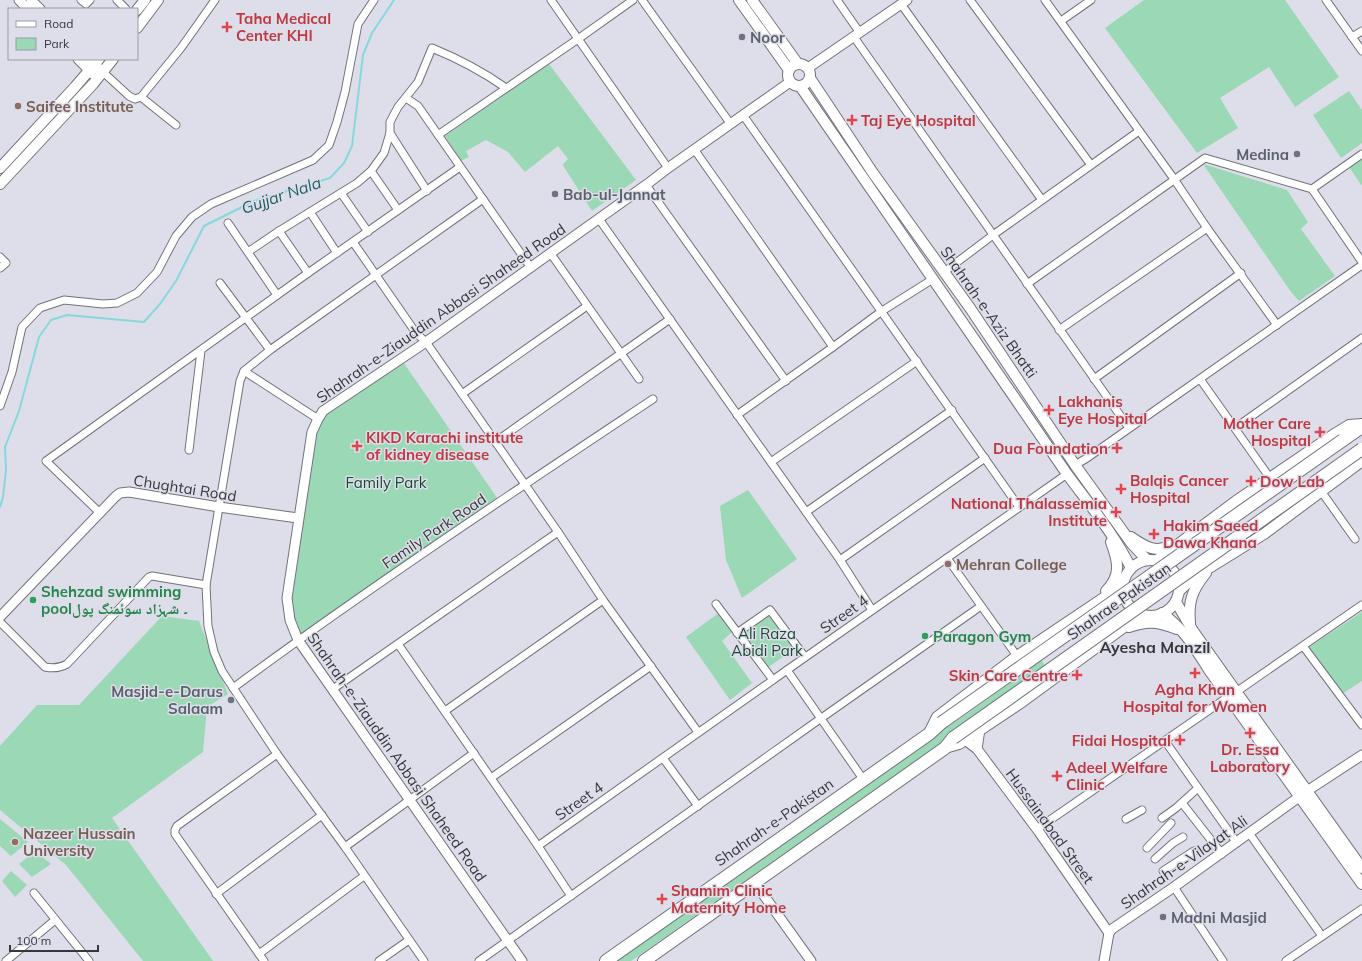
<svg xmlns="http://www.w3.org/2000/svg" width="1362" height="961" viewBox="0 0 1362 961" font-family="Mulish,'Noto Naskh Arabic',sans-serif">
<style>
.green{fill:#9ad8b6}
.lines{fill:none;stroke-linecap:round;stroke-linejoin:round}
.stream{stroke:#87d8dd;stroke-width:2}
.minor-casing{stroke:#72727c;stroke-width:9}
.tertiary-casing{stroke:#72727c;stroke-width:11}
.secondary-casing{stroke:#72727c;stroke-width:12}
.trunk-casing{stroke:#72727c;stroke-width:14}
.minor{stroke:#fff;stroke-width:7}
.tertiary{stroke:#fff;stroke-width:9}
.secondary{stroke:#fff;stroke-width:10}
.trunk{stroke:#fff;stroke-width:12}
.trunk-bridge-casing{stroke:#72727c;stroke-width:14;stroke-linecap:butt}
.trunk-bridge{stroke:#fff;stroke-width:12}
.health-dot{fill:#e0444e;stroke:#dedeea;stroke-width:1.5}
.worship-dot{fill:#6b7280;stroke:#dedeea;stroke-width:1.5}
.education-dot{fill:#8d6e63;stroke:#dedeea;stroke-width:1.5}
.leisure-dot{fill:#2e9e5b;stroke:#dedeea;stroke-width:1.5}
.labels{text-anchor:middle;dominant-baseline:central;stroke-width:3;stroke-linejoin:round;paint-order:stroke}
.health-label{font-size:15px;font-weight:bold;fill:#be3a42;stroke:#dedeea;text-anchor:start}
.worship-label{font-size:15px;font-weight:bold;fill:#5b616d;stroke:#dedeea;text-anchor:start}
.education-label{font-size:15px;font-weight:bold;fill:#785e54;stroke:#dedeea;text-anchor:start}
.street-label{font-size:15px;fill:#37373b;stroke:#dedeea}
.park-label{font-size:15px;fill:#184832;stroke:#dedeea}
.leisure-label{font-size:15px;font-weight:bold;fill:#27864d;stroke:#dedeea;text-anchor:start}
.water-label{font-size:16px;font-style:italic;fill:#1b5f63;stroke:#dedeea}
.neighbourhood-label{font-size:16px;font-weight:bold;fill:#37373b;stroke:#dedeea}
</style>
<rect width="100%" height="100%" fill="#dedeea"/>
<g class="green">
<polygon points="1144,0 1285,0 1339,77 1295,107 1269,67 1220,98 1238,128 1197,153 1105,28"/>
<polygon points="549,64 636,180 592,211 564,167 563,164 568,159 558,146 525,172 508,152 486,140 466,151 469,157 461,161 445,136"/>
<polygon points="1349,91 1362,110 1362,143 1341,158 1313,115"/>
<polygon points="1362,154 1362,186 1347,164"/>
<polygon points="1203,164 1287,190 1308,222 1301,229 1335,276 1299,301 1291,292"/>
<polygon points="401,359 500,502 298,640 287,598 318,419"/>
<polygon points="748,490 797,559 742,598 726,560 720,506"/>
<polygon points="720,612 733,631 722,641 752,683 730,700 686,637"/>
<polygon points="1362,612 1362,681 1342,694 1308,648"/>
<polygon points="768,614 794,649 766,669 741,633"/>
<polygon points="162,616 199,621 228,694 207,707 203,752 112,818 213,961 143,961 66,865 0,810 0,746 37,705 79,705"/>
<polygon points="1041,660 1045,665 954,734 651,947 631,961 614,961 927,740 961,718"/>
<polygon points="0,819 28,842 11,856 0,846"/>
<polygon points="35,851 51,864 32,877 19,864"/>
<polygon points="11,871 27,885 15,897 2,881"/>
</g>
<g class="lines">
<polyline class="stream" points="0,507 3,497 6,470 5,447 19,411 39,337 51,320 67,315 144,322 160,304 176,281 204,226 254,201 330,178 344,163 352,146 363,55 372,33 394,0"/>
<defs>
<g id="minor">
<polyline points="81,0 86,4 90,0"/>
<polyline points="117,0 126,9"/>
<polyline points="551,0 668,168"/>
<polyline points="642,0 730,123"/>
<polyline points="837,0 860,33"/>
<polyline points="970,0 1091,165"/>
<polyline points="1045,0 1174,179 1207,228 1277,325"/>
<polyline points="1326,0 1362,51"/>
<polyline points="901,4 1042,200"/>
<polyline points="1061,21 1091,0"/>
<polyline points="854,37 1129,428"/>
<polyline points="1352,37 1362,31"/>
<polyline points="103,72 129,96 135,99 141,97 181,48 215,0"/>
<polyline points="141,97 176,125"/>
<polyline points="406,98 418,106 531,268"/>
<polyline points="743,115 1019,507"/>
<polyline points="390,133 427,191"/>
<polyline points="438,135 578,39 633,0"/>
<polyline points="694,149 833,347"/>
<polyline points="371,171 398,210"/>
<polyline points="646,185 786,381"/>
<polyline points="1312,189 1362,154"/>
<polyline points="341,193 368,232"/>
<polyline points="310,212 337,253"/>
<polyline points="599,219 840,560 872,610"/>
<polyline points="228,223 277,295"/>
<polyline points="279,231 308,273"/>
<polyline points="353,242 416,333 426,342 558,532 603,600 698,732"/>
<path d="M248,252L279,231L357,183L371,171L384,153L390,133V122L398,107L418,82L432,48C459,59 482,71 506,88"/>
<polyline points="551,254 639,379"/>
<polyline points="0,257 6,263 0,268"/>
<polyline points="944,272 993,235 1139,131"/>
<polyline points="220,283 270,350"/>
<polyline points="1027,284 1205,158 1312,189 1362,262"/>
<polyline points="1059,330 1207,228"/>
<polyline points="244,371 318,419"/>
<polyline points="1094,379 1241,273"/>
<polyline points="1200,379 1270,478"/>
<polyline points="462,394 587,306"/>
<polyline points="0,406 12,372 22,327 40,308 64,300 103,304 117,303 137,293 157,272 176,236 192,217 211,204 313,160 329,145 337,122 345,92 358,24 374,0"/>
<polyline points="737,415 833,347 882,311 933,279"/>
<polyline points="1235,428 1362,338"/>
<polyline points="495,442 670,319"/>
<polyline points="189,450 201,351"/>
<polyline points="771,462 917,361"/>
<polyline points="1075,465 1087,458 1362,265"/>
<polyline points="1321,491 1355,539"/>
<polyline points="806,512 952,410"/>
<polyline points="100,513 46,461 308,273 460,167"/>
<polyline points="947,558 1017,656"/>
<polyline points="840,560 985,458"/>
<polyline points="716,604 773,680"/>
<path d="M0,622L45,667C54,669 60,668 67,664L149,577L152,576L206,585"/>
<polyline points="737,633 770,610 805,657"/>
<polyline points="398,644 538,846 571,896"/>
<polyline points="1303,646 1362,725"/>
<polyline points="787,670 863,779"/>
<path d="M233,688C370,587 512,493 653,399"/>
<polyline points="333,689 558,532"/>
<polyline points="1236,692 1362,605"/>
<polyline points="445,711 603,600"/>
<polyline points="1165,741 1237,843"/>
<polyline points="663,758 698,806"/>
<polyline points="491,778 651,666"/>
<polyline points="1182,803 1222,854"/>
<polyline points="1162,818 1176,808 1198,788"/>
<polyline points="1126,819 1142,810"/>
<polyline points="1037,829 1228,697"/>
<polyline points="1249,833 1322,936"/>
<polyline points="538,846 787,670 1067,474"/>
<polyline points="345,847 474,753"/>
<polyline points="1147,848 1171,823"/>
<polyline points="1155,859 1173,843 1183,837"/>
<polyline points="1163,871 1194,851"/>
<polyline points="1174,887 1223,961"/>
<polyline points="34,893 89,961"/>
<polyline points="216,894 322,815"/>
<polyline points="259,954 364,876"/>
<polyline points="6,961 55,920"/>
<polyline points="264,961 175,834 175,830 177,826 277,754"/>
<polyline points="379,961 409,940"/>
<polyline points="424,961 345,847 277,754 222,671 214,652 208,626 206,585 240,381 244,371 270,350 483,199"/>
<polyline points="479,961 820,719 981,606"/>
<polyline points="1286,961 1362,909"/>
</g>
<g id="tertiary">
<polyline points="19,0 28,9"/>
<polyline points="31,0 40,9"/>
<polyline points="78,59 97,78"/>
<polyline points="89,59 103,72"/>
<polyline points="808,68 907,0"/>
<polyline points="0,617 115,497 120,493 129,492 219,507 298,518"/>
<polyline points="965,740 977,749 1039,832 1109,933"/>
<polyline points="977,749 980,729"/>
<polyline points="1307,791 1362,755"/>
<polyline points="755,883 811,961"/>
<polyline points="522,961 298,640 290,620 287,598 312,432 318,419 323,411 426,342 646,185 668,168 790,82"/>
<polyline points="1104,961 1109,933 1112,929 1174,887 1299,797"/>
</g>
<g id="secondary">
<polyline points="739,0 789,70"/>
<polyline points="752,0 798,64"/>
<polyline points="137,10 145,0"/>
<polyline points="137,28 158,0"/>
<circle cx="799" cy="75" r="11"/>
<polyline points="810,78 873,173 970,308 1075,465 1132,544 1147,560"/>
<path d="M800,86L1067,474C1089,504 1114,534 1131,568"/>
<polyline points="0,168 75,87 99,59"/>
<polyline points="0,184 93,84 113,59"/>
<path d="M1131,537C1144,546 1156,554 1171,545"/>
<circle cx="1151" cy="588" r="28"/>
<polyline points="1157,560 1236,501 1336,433 1349,425 1362,424"/>
<path d="M1106,591C1122,575 1118,561 1111,542"/>
<polyline points="1179,591 1193,578 1264,534 1362,461"/>
<polyline points="1176,602 1193,631 1362,868"/>
<path d="M1162,613C1184,629 1195,648 1209,670L1362,884"/>
<path d="M1190,623C1188,602 1192,590 1206,573"/>
<path d="M1129,627C1149,620 1158,622 1177,629"/>
<polyline points="930,731 937,717 1017,656 1105,597 1123,583"/>
<polyline points="945,748 959,744 1022,702 1142,614"/>
</g>
<g id="trunk">
<polyline points="1343,440 1362,427"/>
<polyline points="606,961 929,734 941,723"/>
<polyline points="644,961 945,748 953,738"/>
</g>
</defs>
<use href="#minor" class="minor-casing"/>
<use href="#tertiary" class="tertiary-casing"/>
<use href="#secondary" class="secondary-casing"/>
<use href="#trunk" class="trunk-casing"/>
<use href="#minor" class="minor"/>
<use href="#tertiary" class="tertiary"/>
<use href="#secondary" class="secondary"/>
<use href="#trunk" class="trunk"/>
<defs>
<g id="trunk-bridge">
<polyline points="941,723 1343,440"/>
<polyline points="953,738 1362,449"/>
</g>
</defs>
<use href="#trunk-bridge" class="trunk-bridge-casing"/>
<use href="#trunk-bridge" class="trunk-bridge"/>
</g>
<g class="health-dot">
<path d="M225 21h4v4h4v4h-4v4h-4v-4h-4v-4h4z"/>
<path d="M850 114h4v4h4v4h-4v4h-4v-4h-4v-4h4z"/>
<path d="M1047 404h4v4h4v4h-4v4h-4v-4h-4v-4h4z"/>
<path d="M1318 426h4v4h4v4h-4v4h-4v-4h-4v-4h4z"/>
<path d="M355 440h4v4h4v4h-4v4h-4v-4h-4v-4h4z"/>
<path d="M1115 442h4v4h4v4h-4v4h-4v-4h-4v-4h4z"/>
<path d="M1249 475h4v4h4v4h-4v4h-4v-4h-4v-4h4z"/>
<path d="M1119 483h4v4h4v4h-4v4h-4v-4h-4v-4h4z"/>
<path d="M1114 506h4v4h4v4h-4v4h-4v-4h-4v-4h4z"/>
<path d="M1152 528h4v4h4v4h-4v4h-4v-4h-4v-4h4z"/>
<path d="M1193 667h4v4h4v4h-4v4h-4v-4h-4v-4h4z"/>
<path d="M1075 669h4v4h4v4h-4v4h-4v-4h-4v-4h4z"/>
<path d="M1248 727h4v4h4v4h-4v4h-4v-4h-4v-4h4z"/>
<path d="M1178 734h4v4h4v4h-4v4h-4v-4h-4v-4h4z"/>
<path d="M1055 770h4v4h4v4h-4v4h-4v-4h-4v-4h4z"/>
<path d="M660 893h4v4h4v4h-4v4h-4v-4h-4v-4h4z"/>
</g>
<g class="worship-dot">
<circle cx="742" cy="37" r="4"/>
<circle cx="1297" cy="154" r="4"/>
<circle cx="555" cy="194" r="4"/>
<circle cx="231" cy="700" r="4"/>
<circle cx="1163" cy="917" r="4"/>
</g>
<g class="education-dot">
<circle cx="18" cy="106" r="4"/>
<circle cx="948" cy="564" r="4"/>
<circle cx="15" cy="842" r="4"/>
</g>
<g class="leisure-dot">
<circle cx="33" cy="600" r="4"/>
<circle cx="925" cy="636" r="4"/>
</g>
<g class="labels">
<g class="health-label">
<text x="236" y="18">Taha Medical<tspan x="236" dy="17">Center KHI</tspan></text>
<text x="861" y="120">Taj Eye Hospital</text>
<text x="1058" y="401">Lakhanis<tspan x="1058" dy="17">Eye Hospital</tspan></text>
<text x="1311" y="423" text-anchor="end">Mother Care<tspan x="1311" dy="17">Hospital</tspan></text>
<text x="366" y="437">KIKD Karachi institute<tspan x="366" dy="17">of kidney disease</tspan></text>
<text x="1108" y="448" text-anchor="end">Dua Foundation</text>
<text x="1130" y="480">Balqis Cancer<tspan x="1130" dy="17">Hospital</tspan></text>
<text x="1260" y="481">Dow Lab</text>
<text x="1107" y="503" text-anchor="end">National Thalassemia<tspan x="1107" dy="17">Institute</tspan></text>
<text x="1163" y="525">Hakim Saeed<tspan x="1163" dy="17">Dawa Khana</tspan></text>
<text x="1068" y="675" text-anchor="end">Skin Care Centre</text>
<text x="1195" y="689" text-anchor="middle">Agha Khan<tspan x="1195" dy="17">Hospital for Women</tspan></text>
<text x="1171" y="740" text-anchor="end">Fidai Hospital</text>
<text x="1250" y="749" text-anchor="middle">Dr. Essa<tspan x="1250" dy="17">Laboratory</tspan></text>
<text x="1066" y="767">Adeel Welfare<tspan x="1066" dy="17">Clinic</tspan></text>
<text x="671" y="890">Shamim Clinic<tspan x="671" dy="17">Maternity Home</tspan></text>
</g>
<g class="worship-label">
<text x="750" y="37">Noor</text>
<text x="1289" y="154" text-anchor="end">Medina</text>
<text x="563" y="194">Bab-ul-Jannat</text>
<text x="223" y="691" text-anchor="end">Masjid-e-Darus<tspan x="223" dy="17">Salaam</tspan></text>
<text x="1171" y="917">Madni Masjid</text>
</g>
<g class="education-label">
<text x="26" y="106">Saifee Institute</text>
<text x="956" y="564">Mehran College</text>
<text x="23" y="833">Nazeer Hussain<tspan x="23" dy="17">University</tspan></text>
</g>
<g class="street-label">
<text transform="translate(989 312) rotate(55)">Shahrah-e-Aziz Bhatti</text>
<text transform="translate(441 313) rotate(-35)">Shahrah-e-Ziauddin Abbasi Shaheed Road</text>
<text transform="translate(185 488) rotate(9)">Chughtai Road</text>
<text transform="translate(434 531) rotate(-34)">Family Park Road</text>
<text transform="translate(1119 601) rotate(-35)">Shahrae Pakistan</text>
<text transform="translate(844 614) rotate(-35)">Street 4</text>
<text transform="translate(397 757) rotate(55)">Shahrah-e-Ziauddin Abbasi Shaheed Road</text>
<text transform="translate(579 801) rotate(-35)">Street 4</text>
<text transform="translate(774 822) rotate(-35)">Shahrah-e-Pakistan</text>
<text transform="translate(1050 826) rotate(54)">Hussainabad Street</text>
<text transform="translate(1184 862) rotate(-35)">Shahrah-e-Vilayat Ali</text>
</g>
<g class="park-label">
<text x="386" y="482">Family Park</text>
<text x="767" y="633">Ali Raza<tspan x="767" dy="17">Abidi Park</tspan></text>
</g>
<g class="leisure-label">
<text x="41" y="591">Shehzad swimming<tspan x="41" dy="17">pool۔ شہزاد سوئمنگ پول</tspan></text>
<text x="933" y="636">Paragon Gym</text>
</g>
<g class="water-label">
<text transform="translate(281 195) rotate(-19)">Gujjar Nala</text>
</g>
<g class="neighbourhood-label">
<text x="1155" y="647">Ayesha Manzil</text>
</g>
</g>
<rect x="8" y="8" width="130" height="52" fill="#dedeea" stroke="#9b9ba4"/>
<rect x="16" y="21" width="20" height="6" fill="#ffffff" stroke="#9b9ba4"/>
<text x="44" y="28" font-size="12" fill="#37373b">Road</text>
<rect x="16" y="38" width="20" height="12" fill="#9ad8b6" stroke="#9b9ba4"/>
<text x="44" y="48" font-size="12" fill="#37373b">Park</text>
<path d="M10 945v6h88v-6" fill="none" stroke="#37373b" stroke-width="2"/>
<text x="16" y="945" font-size="12" fill="#37373b" stroke="#dedeea" stroke-width="3" paint-order="stroke">100 m</text>
</svg>
